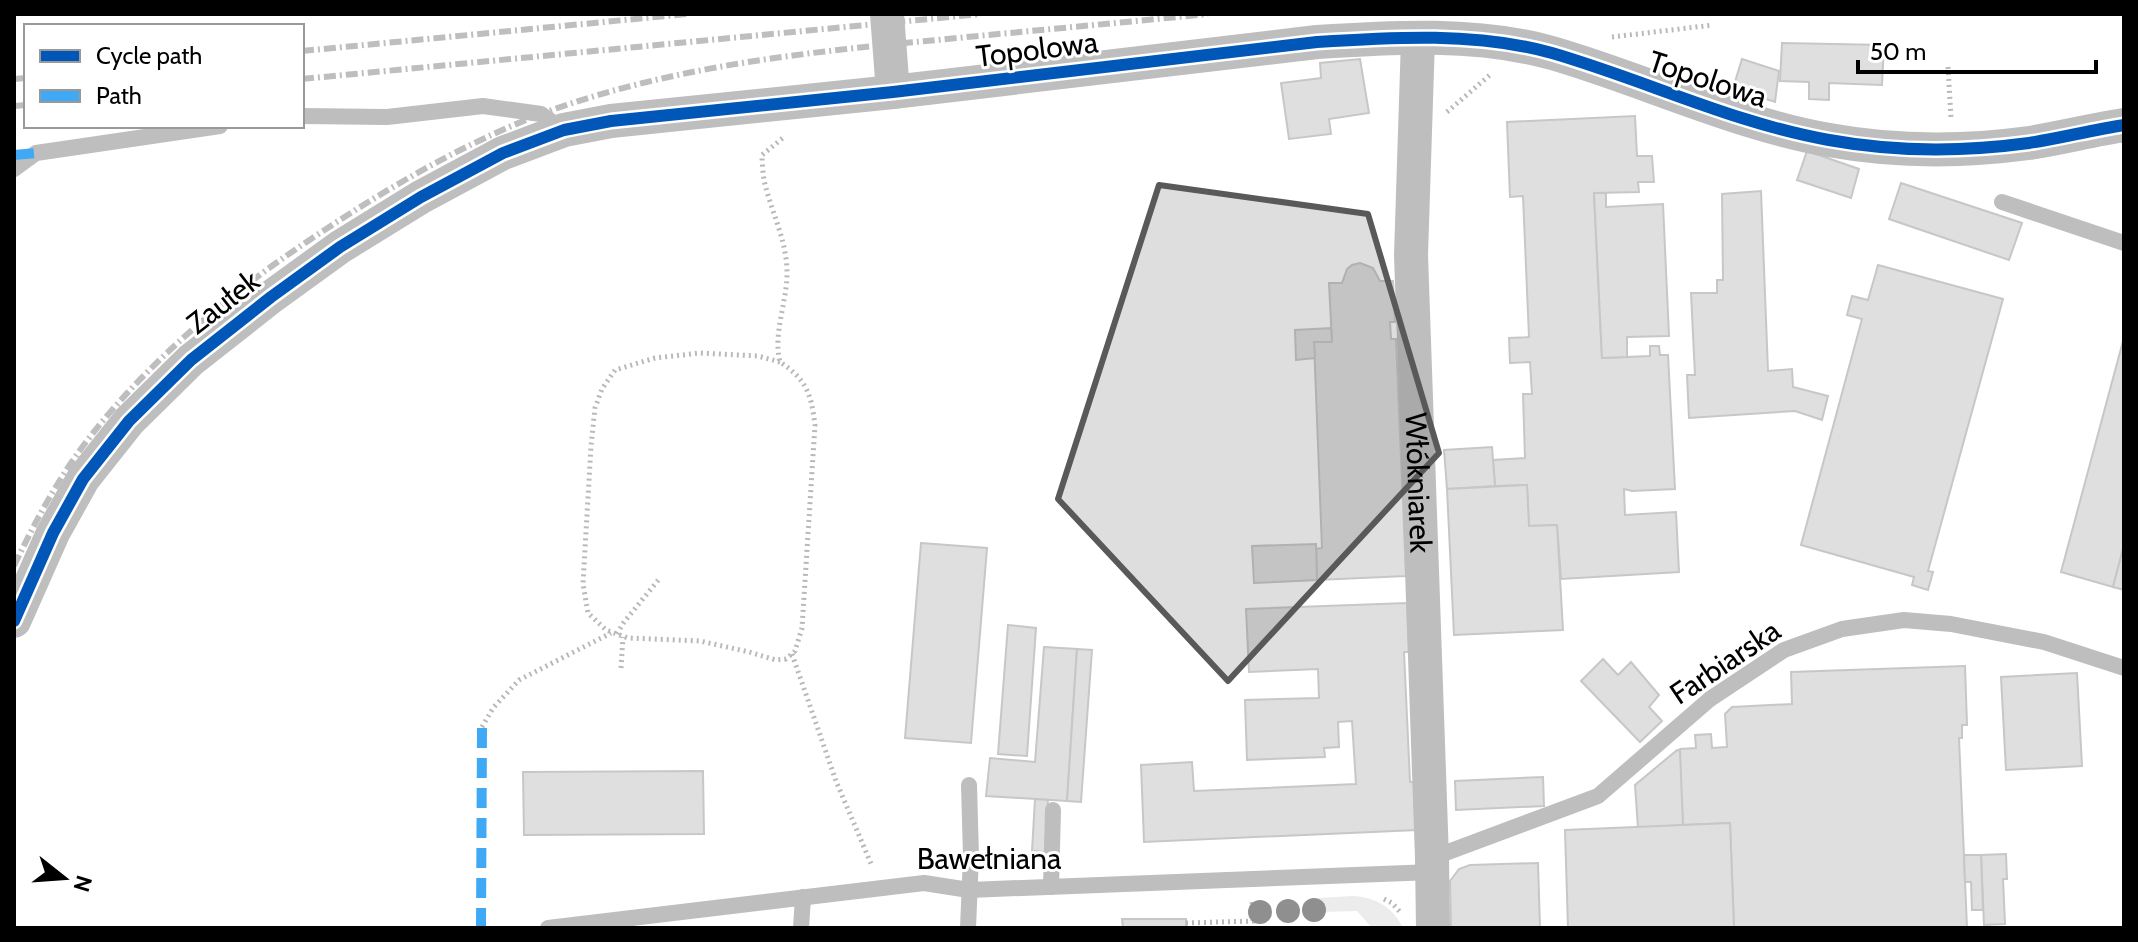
<svg xmlns="http://www.w3.org/2000/svg" width="2138" height="942" viewBox="0 0 2138 942" font-family="Cabin,sans-serif">
<style>
.green{fill:#ececec}
.building{fill:#dfdfdf;stroke:#c7c7c7;stroke-width:2}
.lines{fill:none;stroke-linecap:round;stroke-linejoin:round}
.path{stroke:#b9b9b9;stroke-width:5;stroke-dasharray:2 4;stroke-linecap:butt}
.service{stroke:#bebebe;stroke-width:16}
.minor{stroke:#bebebe;stroke-width:34}
.rail{stroke:#bebebe;stroke-width:6;stroke-dasharray:12 4 2 4;stroke-linecap:butt}
.quiet{stroke:#3fa9f5;stroke-width:10;stroke-dasharray:20 10;stroke-linecap:butt}
.cycleway-casing{stroke:#fff;stroke-width:17}
.cycleway{stroke:#0057b8;stroke-width:12}
.tree{fill:#8f8f8f}
.marked{fill:#595959;fill-opacity:0.2;stroke:#595959;stroke-width:6;stroke-linejoin:round}
.labels{text-anchor:middle;dominant-baseline:central;stroke-width:6;stroke-linejoin:round;paint-order:stroke}
.street-label{font-size:30px;fill:#000;stroke:#fff}
</style>
<rect width="100%" height="100%" fill="#fff"/>
<path class="green" d="M1353,896C1375,897 1393,907 1403,928H1372L1357,911L1319,912L1318,898Z"/>
<g class="building">
<polygon points="1782,43 1884,45 1882,85 1829,83 1829,100 1809,99 1809,82 1780,81"/>
<polygon points="1360,59 1369,113 1329,119 1331,134 1289,139 1281,83 1321,78 1320,63"/>
<polygon points="1742,59 1779,71 1775,102 1733,88"/>
<polygon points="1635,116 1637,156 1652,156 1654,182 1638,182 1639,192 1594,193 1602,358 1650,356 1650,346 1659,346 1660,355 1668,355 1675,489 1632,491 1624,489 1625,515 1676,512 1679,572 1561,579 1557,525 1529,526 1527,485 1495,486 1493,460 1525,458 1523,394 1532,394 1530,362 1510,363 1509,338 1529,337 1523,196 1510,197 1507,122"/>
<polygon points="1807,151 1859,169 1851,198 1797,180"/>
<polygon points="1901,183 2022,223 2009,260 1889,219"/>
<polygon points="1761,191 1768,371 1792,369 1793,387 1828,396 1822,420 1795,411 1689,418 1687,375 1695,375 1691,293 1717,293 1717,280 1723,280 1722,194"/>
<polygon points="1594,193 1606,193 1606,207 1663,204 1669,336 1627,337 1627,357 1602,358"/>
<polygon points="1360,263 1373,268 1380,281 1393,281 1395,322 1390,322 1391,339 1396,339 1406,576 1317,580 1316,549 1322,548 1314,342 1332,342 1329,283 1342,283 1347,269 1352,265"/>
<polygon points="1878,265 2003,299 1928,571 1933,572 1928,590 1912,585 1914,577 1801,545 1862,319 1847,315 1852,296 1868,300"/>
<polygon points="1331,328 1332,342 1314,342 1315,358 1296,360 1295,330"/>
<polygon points="2123,341 2124,545 2113,587 2061,572"/>
<polygon points="1492,447 1495,486 1447,489 1444,450"/>
<polygon points="1527,485 1529,526 1557,525 1563,630 1454,635 1447,489"/>
<polygon points="921,543 987,548 971,743 905,738"/>
<polygon points="1316,544 1317,580 1254,583 1252,546"/>
<polygon points="2124,545 2124,590 2113,587"/>
<polygon points="1407,603 1409,652 1404,652 1410,782 1414,782 1417,830 1144,842 1141,765 1192,762 1194,791 1356,784 1352,721 1338,722 1339,747 1324,748 1325,757 1247,760 1245,700 1319,698 1318,669 1249,672 1246,609"/>
<polygon points="1008,625 1036,628 1027,756 998,754"/>
<polygon points="1044,647 1077,649 1067,801 986,796 990,758 1035,762"/>
<polygon points="1077,649 1092,650 1081,802 1067,801"/>
<polygon points="1603,659 1618,675 1631,662 1659,695 1649,707 1662,721 1640,742 1581,681"/>
<polygon points="1965,666 1967,725 1962,725 1962,738 1959,738 1967,928 1734,928 1730,823 1683,825 1678,752 1680,749 1696,748 1695,735 1711,734 1712,748 1727,747 1725,714 1732,707 1792,704 1791,672"/>
<polygon points="2077,673 2082,766 2006,770 2001,677"/>
<polygon points="1677,750 1680,751 1683,825 1638,828 1635,785"/>
<polygon points="703,771 704,834 524,835 523,772"/>
<polygon points="1543,777 1544,806 1456,810 1455,781"/>
<polygon points="1035,799 1048,800 1045,852 1032,851"/>
<polygon points="1730,823 1734,928 1568,928 1565,830"/>
<polygon points="2006,854 2007,879 2003,879 2005,924 1984,925 1981,855"/>
<polygon points="1964,855 1981,855 1983,910 1972,910 1971,882 1965,882"/>
<polygon points="1538,863 1540,928 1451,928 1450,881 1459,869 1470,865"/>
<polygon points="1122,919 1186,919 1186,928 1123,928"/>
</g>
<g class="lines">
<g class="path">
<polyline points="1612,37 1713,25"/>
<polyline points="1948,67 1951,118"/>
<polyline points="1447,112 1491,74"/>
<path d="M780,362L758,356L700,353L655,358L615,370L602,389L595,408L591,446L583,584L588,613L606,630L628,638L700,641L749,652L776,660L786,659L795,651L802,628L815,425C811,394 807,380 780,362C773,334 786,305 787,276C788,242 771,212 764,180C763,172 762,163 762,155L784,137"/>
<polyline points="617,634 624,622 660,578"/>
<polyline points="792,654 836,781 872,866"/>
<polyline points="621,668 623,637"/>
<polyline points="482,727 493,708 519,680 611,633"/>
<polyline points="1384,899 1392,903 1401,913"/>
<polyline points="1186,923 1253,921 1252,901"/>
</g>
<g class="service">
<polyline points="302,116 387,117 483,106 541,114 562,129"/>
<polyline points="14,169 36,153 220,126"/>
<polyline points="2002,202 2124,243"/>
<polyline points="1432,858 1598,796 1710,699 1784,650 1842,629 1904,620 1951,624 2044,642 2124,668"/>
<polyline points="1051,887 1053,810"/>
<polyline points="548,928 924,883 969,890 1433,872"/>
<polyline points="801,928 803,897"/>
<polyline points="968,928 971,856 969,785"/>
</g>
<g class="minor">
<polyline points="887,14 893,92"/>
<path id="s1" d="M1418,39L1411,255L1432,858L1433,928"/>
<path d="M14,621L53,533L83,479L129,421L191,360L271,297L340,247L421,197L503,153L564,130L611,121L893,92L1317,42C1394,37 1477,32 1552,53C1645,80 1733,123 1829,140C1895,152 1962,152 2029,143C2061,138 2092,130 2124,125"/>
</g>
<g class="rail">
<polyline points="302,51 687,14"/>
<polyline points="14,79 26,78"/>
<polyline points="302,79 981,14"/>
<polyline points="14,106 26,105"/>
<path d="M14,566C31,530 49,496 71,463C123,386 210,309 286,256C366,201 450,149 541,114C667,67 805,52 937,40C1028,31 1118,23 1208,14"/>
</g>
<g class="quiet">
<polyline points="14,155 36,153"/>
<polyline points="481,928 482,727"/>
</g>
<defs>
<path id="cycleway" d="M14,621L53,533L83,479L129,421L191,360L271,297L340,247L421,197L503,153L564,130L611,121L893,92L1317,42C1394,37 1477,32 1552,53C1645,80 1733,123 1829,140C1895,152 1962,152 2029,143C2061,138 2092,130 2124,125"/>
</defs>
<use href="#cycleway" class="cycleway-casing"/>
<use href="#cycleway" class="cycleway"/>
</g>
<g class="tree">
<circle cx="1314" cy="910" r="12"/>
<circle cx="1288" cy="911" r="12"/>
<circle cx="1260" cy="912" r="12"/>
</g>
<path class="marked" d="M1159,185L1368,214L1439,453L1228,681L1058,499Z"/>
<g class="labels">
<g class="street-label">
<text transform="translate(1037 49) rotate(-7)">Topolowa</text>
<text transform="translate(1708 79) rotate(18)">Topolowa</text>
<text transform="translate(223 302) rotate(-38)">Zaułek</text>
<text stroke="none"><textPath href="#s1" startOffset="444">Włókniarek</textPath></text>
<text transform="translate(1725 662) rotate(-34)">Farbiarska</text>
<text x="989" y="858">Bawełniana</text>
</g>
</g>
<rect width="2138" height="942" fill="none" stroke="#000000" stroke-width="32"/>
<rect x="24" y="24" width="280" height="104" fill="#ffffff" stroke="#999999" stroke-width="2"/>
<rect x="40" y="50" width="40" height="12" fill="#0057b8" stroke="#999999" stroke-width="2"/>
<text x="96" y="64" font-size="24" fill="#000000">Cycle path</text>
<rect x="40" y="90" width="40" height="12" fill="#3fa9f5" stroke="#999999" stroke-width="2"/>
<text x="96" y="104" font-size="24" fill="#000000">Path</text>
<g transform="translate(64 878) rotate(107)" stroke="#ffffff" stroke-width="6" paint-order="stroke">
<path d="M0-6L14 30L0 20L-14 30Z" fill="#000000"/>
<text y="-12" font-size="22" font-weight="bold" text-anchor="middle" fill="#000000">N</text>
</g>
<path d="M1858 60v12h238v-12" fill="none" stroke="#000000" stroke-width="4"/>
<text x="1870" y="60" font-size="24" fill="#000000" stroke="#ffffff" stroke-width="6" paint-order="stroke">50 m</text>
</svg>
